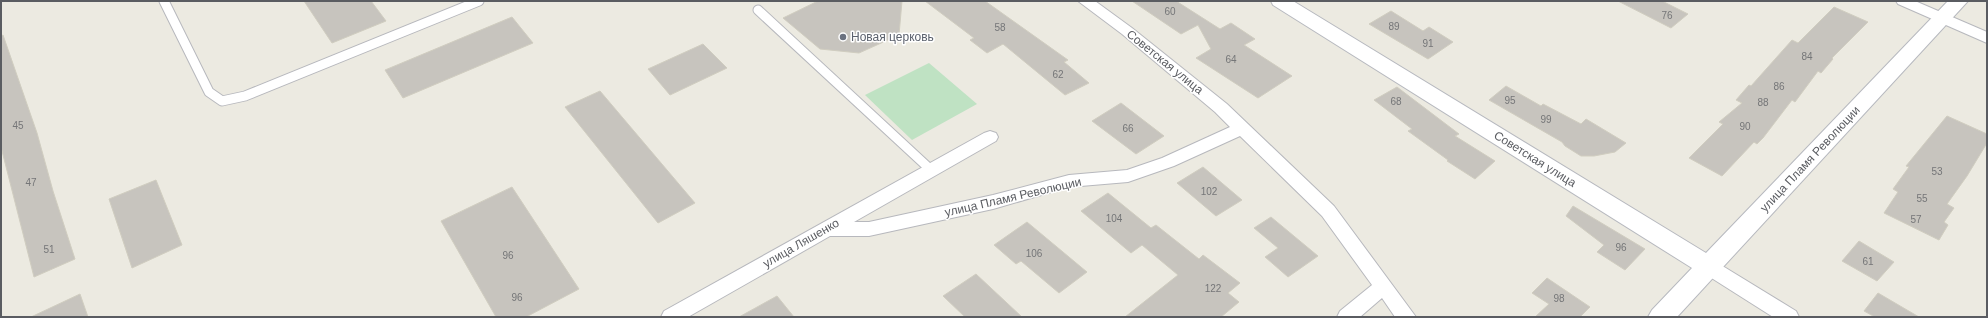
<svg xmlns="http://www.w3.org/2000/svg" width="1988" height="318" viewBox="0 0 1988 318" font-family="Arial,sans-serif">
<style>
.green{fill:#bfe2c3}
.building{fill:#c7c4be;stroke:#d0cdc0}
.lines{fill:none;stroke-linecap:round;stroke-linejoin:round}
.lane-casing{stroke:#b7b8bd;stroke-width:11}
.street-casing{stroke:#b7b8bd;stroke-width:2}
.secondary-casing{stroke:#b7b9bf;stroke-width:2}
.lane{stroke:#fff;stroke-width:9}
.street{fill:#fff;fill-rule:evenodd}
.secondary{fill:#fff;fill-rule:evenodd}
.worship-dot{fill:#6b7280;stroke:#fff;stroke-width:1.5}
.labels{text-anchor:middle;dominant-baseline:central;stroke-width:3;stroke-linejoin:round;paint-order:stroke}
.number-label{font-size:10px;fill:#757678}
.worship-label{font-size:12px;fill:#5b616d;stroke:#fff;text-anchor:start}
.street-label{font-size:12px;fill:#5a5c61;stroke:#fff}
</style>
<rect width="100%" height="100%" fill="#eceae1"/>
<polygon class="green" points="929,63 977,104 912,140 865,95"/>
<g class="building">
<polygon points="304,1 371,1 386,21 332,43"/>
<polygon points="818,1 902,1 899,35 859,53 820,49 783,18"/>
<polygon points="925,1 985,1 1068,60 1064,62 1089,83 1065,95 1003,44 987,53 970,40 974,38"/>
<polygon points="1132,1 1176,1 1220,29 1231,23 1255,39 1244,45 1292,76 1258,98 1196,58 1211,49 1198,25 1181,34"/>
<polygon points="1618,1 1662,1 1688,14 1671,28"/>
<polygon points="1834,7 1868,22 1832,58 1833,59 1821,73 1818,71 1795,102 1792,100 1763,138 1757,144 1754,142 1722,176 1689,158 1723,124 1719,122 1742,103 1736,100 1749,85 1751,86 1792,40 1798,43"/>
<polygon points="1391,11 1423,31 1429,27 1453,42 1428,59 1369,24"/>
<polygon points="512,17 533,43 403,98 385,70"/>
<polygon points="3,35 37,133 53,191 75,259 34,277 1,147 1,36"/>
<polygon points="703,44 727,68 670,95 648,69"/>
<polygon points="1506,86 1541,106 1543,104 1581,124 1586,119 1626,143 1615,152 1594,156 1581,156 1565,146 1562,142 1489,100"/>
<polygon points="1397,87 1459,134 1455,136 1495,161 1475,179 1447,161 1448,160 1408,131 1412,129 1374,100"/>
<polygon points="600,91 695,203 658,223 565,107"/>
<polygon points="1121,103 1164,136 1136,154 1092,121"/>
<polygon points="1947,116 1987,134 1987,143 1967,176 1947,204 1954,208 1944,222 1948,225 1939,240 1884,213 1898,192 1893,189 1909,167 1906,166"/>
<polygon points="1203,167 1242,200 1216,216 1177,183"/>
<polygon points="156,180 182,245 132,268 109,199"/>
<polygon points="512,187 579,289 526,317 496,317 441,221"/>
<polygon points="1108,193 1151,228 1156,225 1199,259 1203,255 1240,283 1228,293 1239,302 1221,317 1125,317 1178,275 1142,245 1131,253 1081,211"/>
<polygon points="1573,206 1645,249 1625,270 1597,252 1604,245 1566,216"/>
<polygon points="1271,217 1318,256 1288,277 1265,257 1278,248 1254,228"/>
<polygon points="1027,222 1087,272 1059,293 1021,261 1016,264 994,245"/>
<polygon points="1859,241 1894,262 1877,281 1842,261"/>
<polygon points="976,274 1022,317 965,317 943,296"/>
<polygon points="1547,278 1590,307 1580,317 1535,317 1549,304 1532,293"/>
<polygon points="1878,293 1919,317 1875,317 1864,311"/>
<polygon points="80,294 88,317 31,317"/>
<polygon points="777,296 794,317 739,317"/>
</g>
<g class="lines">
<defs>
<g id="lane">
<polyline points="164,1 209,92 222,101 245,96 479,1"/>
<polyline points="758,10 931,170"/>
</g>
<g id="street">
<polygon points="1078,1 1095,1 1132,28 1227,104 1334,206 1416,317 1395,317 1382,298 1360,317 1337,317 1340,311 1372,285 1322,216 1240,136 1174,166 1128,182 1069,187 993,209 869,236 830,236 688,317 661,317 664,311 984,133 990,131 996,133 998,137 996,141 854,222 869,222 993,195 1069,175 1127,170 1162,158 1230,127 1215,112 1122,34"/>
<polygon points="1896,1 1915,1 1987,32 1987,43 1898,4"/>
<polygon points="1709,260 1716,262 1796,311 1799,317 1773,317 1702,272 1700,267 1702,262"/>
</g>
<polygon id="secondary" points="1271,1 1293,1 1706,253 1948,1 1968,1 1677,317 1648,317 1652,310 1692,268 1273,5"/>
</defs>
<use href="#lane" class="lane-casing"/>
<use href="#street" class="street-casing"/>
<use href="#secondary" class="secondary-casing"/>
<use href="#lane" class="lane"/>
<use href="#street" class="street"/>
<use href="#secondary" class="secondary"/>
</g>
<circle class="worship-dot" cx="843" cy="37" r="4"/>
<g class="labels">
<g class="number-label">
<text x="1170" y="11">60</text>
<text x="1667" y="15">76</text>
<text x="1394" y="26">89</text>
<text x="1000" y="27">58</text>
<text x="1428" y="43">91</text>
<text x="1807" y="56">84</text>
<text x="1231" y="59">64</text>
<text x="1058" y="74">62</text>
<text x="1779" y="86">86</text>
<text x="1510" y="100">95</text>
<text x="1396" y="101">68</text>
<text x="1763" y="102">88</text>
<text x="1546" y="119">99</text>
<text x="18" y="125">45</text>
<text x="1745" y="126">90</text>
<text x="1128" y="128">66</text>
<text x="1937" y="171">53</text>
<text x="31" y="182">47</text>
<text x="1209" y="191">102</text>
<text x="1922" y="198">55</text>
<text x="1114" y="218">104</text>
<text x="1916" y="219">57</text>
<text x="1621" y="247">96</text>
<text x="49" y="249">51</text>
<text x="1034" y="253">106</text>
<text x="508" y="255">96</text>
<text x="1868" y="261">61</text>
<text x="1213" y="288">122</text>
<text x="517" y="297">96</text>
<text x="1559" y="298">98</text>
</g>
<g class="worship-label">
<text x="851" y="37">Новая церковь</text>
</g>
<g class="street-label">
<text transform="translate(1165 62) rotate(39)">Советская улица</text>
<text transform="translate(1535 159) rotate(32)">Советская улица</text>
<text transform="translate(1810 159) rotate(-47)">улица Пламя Революции</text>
<text transform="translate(1013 197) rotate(-13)">улица Пламя Революции</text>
<text transform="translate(801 243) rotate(-30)">улица Ляшенко</text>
</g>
</g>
<rect width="1988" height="318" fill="none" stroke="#5a5c61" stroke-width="4"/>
</svg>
